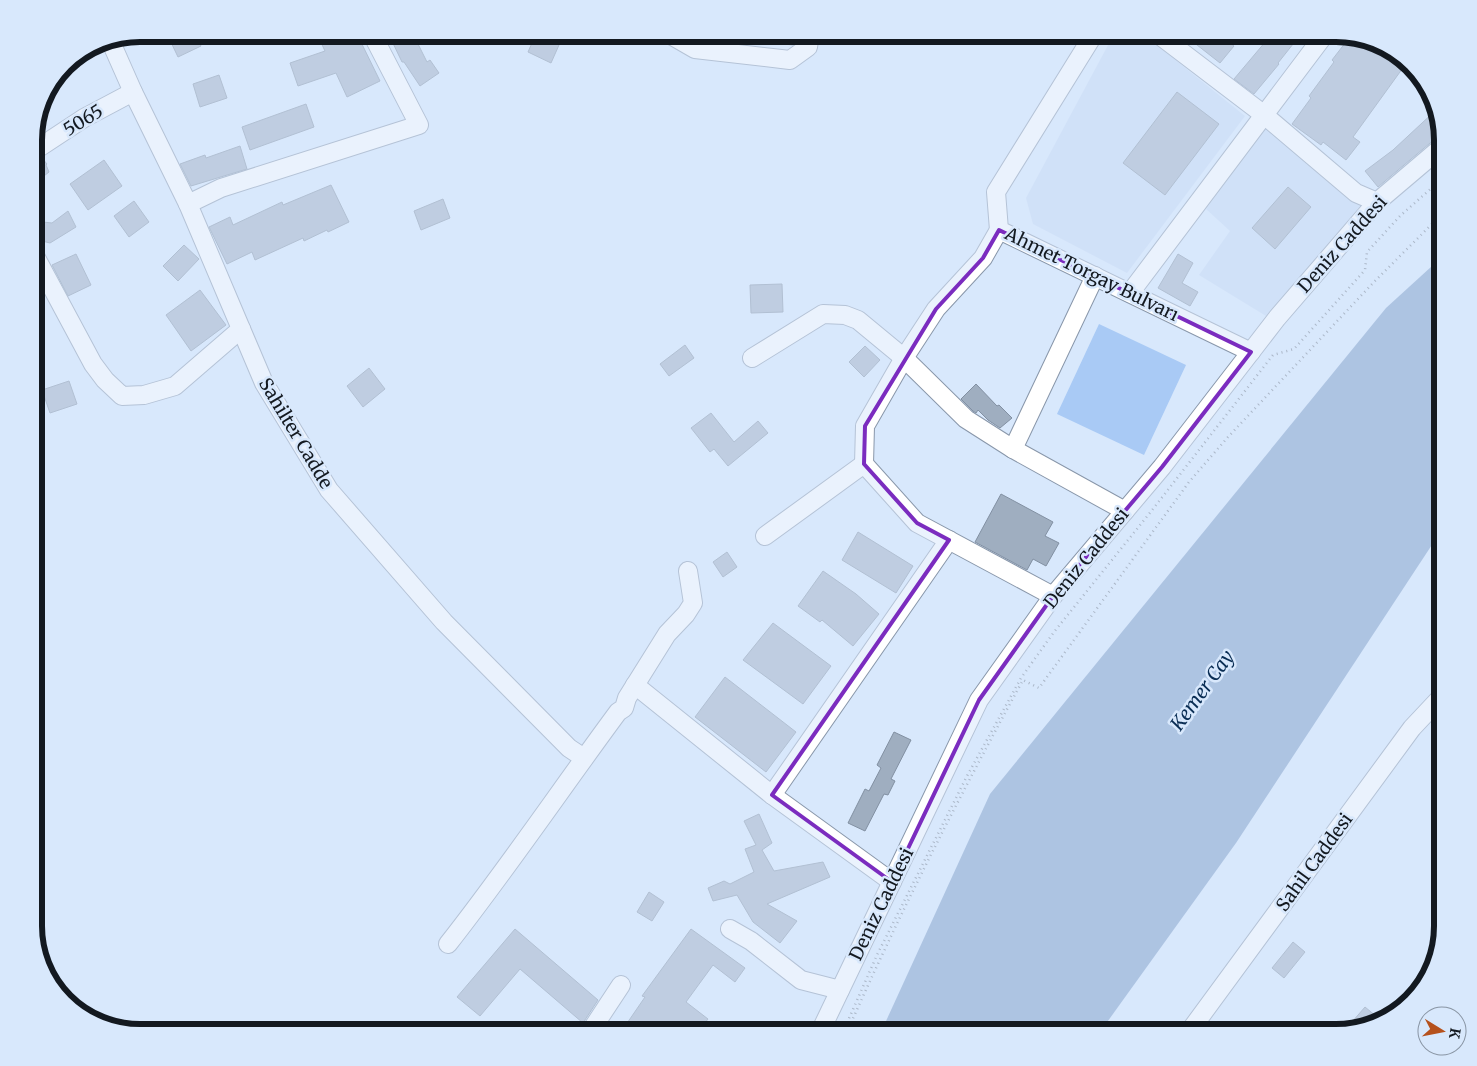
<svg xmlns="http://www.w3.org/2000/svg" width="1477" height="1066" viewBox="0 0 1477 1066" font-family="Merriweather,serif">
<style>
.built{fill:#c6daf4}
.green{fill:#a9caf5}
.water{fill:#7899c3}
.building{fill:#9faec0;stroke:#8290a2}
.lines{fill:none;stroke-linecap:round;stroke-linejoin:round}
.minor-casing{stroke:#8997aa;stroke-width:20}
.path{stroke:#747f8c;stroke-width:2.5;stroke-dasharray:1 4;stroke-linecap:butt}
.minor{stroke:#fff;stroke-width:18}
.marked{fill:none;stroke:#7b2cbf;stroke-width:4;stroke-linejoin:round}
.labels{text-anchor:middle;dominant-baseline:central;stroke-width:5;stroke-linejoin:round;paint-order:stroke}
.street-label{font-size:18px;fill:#131920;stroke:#d8e8fc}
.water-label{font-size:19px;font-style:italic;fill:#092d54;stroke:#d8e8fc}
.rim{fill:none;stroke:#131920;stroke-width:6}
</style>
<rect width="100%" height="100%" fill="#d8e8fc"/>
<g class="built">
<polygon points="1114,34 1143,34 1245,116 1127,273 1033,224 1026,198"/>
<polygon points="1265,128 1346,197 1364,204 1266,316 1199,275 1230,231 1206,209"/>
</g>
<polygon class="green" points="1099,324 1186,365 1144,455 1057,414"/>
<g class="water">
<polygon points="739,34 763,34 761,44 738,42"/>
<polygon points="1443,256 1443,528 1236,843 1100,1032 881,1032 990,794 1386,308"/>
</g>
<g class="building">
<polygon points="173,34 195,34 201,46 178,57 168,36"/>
<polygon points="317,34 357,34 380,81 347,97 336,73 298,86 290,63 325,51"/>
<polygon points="397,34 413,34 427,62 430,60 439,73 420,86 404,62 402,62 390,37"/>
<polygon points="536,34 559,45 551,63 528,52"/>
<polygon points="756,34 798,34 797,42 793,45 756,41"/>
<polygon points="1183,34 1218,34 1234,46 1220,63"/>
<polygon points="1257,34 1301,34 1278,63 1279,64 1254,94 1234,79 1266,41"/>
<polygon points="1349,38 1371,45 1383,54 1386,51 1405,65 1353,137 1360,142 1346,160 1323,142 1321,145 1292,124 1311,98 1309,96 1334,62 1332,60"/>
<polygon points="219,75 227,98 200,107 193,84"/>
<polygon points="1177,92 1219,124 1165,195 1123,163"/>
<polygon points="306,104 314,127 250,150 242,127"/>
<polygon points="1436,110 1442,136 1436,138 1378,187 1365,171 1393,150"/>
<polygon points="240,146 247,169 191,186 180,164 205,155 206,158"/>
<polygon points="42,158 47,164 46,165 49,172 34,184 34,162"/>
<polygon points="104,160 122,186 88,210 70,184"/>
<polygon points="331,185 349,222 328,232 327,230 304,241 303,238 255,260 252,252 227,264 209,227 230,217 233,225 282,202 283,205"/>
<polygon points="1288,187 1311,207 1275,249 1252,228"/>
<polygon points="443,199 450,218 421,230 414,211"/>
<polygon points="134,201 149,222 129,237 114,216"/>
<polygon points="68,211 76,227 50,243 34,239 34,221 52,223"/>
<polygon points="184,245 199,259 178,281 163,266"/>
<polygon points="76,254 91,285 68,296 52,265"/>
<polygon points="1178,254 1193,263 1182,283 1198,292 1190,306 1158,288"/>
<polygon points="782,284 783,312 751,313 750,285"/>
<polygon points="200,290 226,325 191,351 166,315"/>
<polygon points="685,345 694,358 669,376 660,364"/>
<polygon points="865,346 880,360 864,377 849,362"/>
<polygon points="369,368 385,389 363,407 347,386"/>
<polygon points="69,381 77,404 50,413 42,390"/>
<polygon points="976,384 997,406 999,405 1012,418 1000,428 988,420 978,410 976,413 973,411 961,399"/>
<polygon points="711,413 734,442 758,421 768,433 728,466 714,449 710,452 691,428"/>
<polygon points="1001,494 1053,522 1045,536 1059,543 1046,566 1033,559 1027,570 975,542"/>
<polygon points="858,532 913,566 896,593 842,560"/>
<polygon points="727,552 737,567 723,577 713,562"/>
<polygon points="823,571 856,594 879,614 853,646 822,620 820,622 798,606"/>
<polygon points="773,623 831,666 803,704 743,660"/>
<polygon points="725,677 796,732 766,772 695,717"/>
<polygon points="894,732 911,740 891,779 895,781 888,795 884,794 865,831 848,823 865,789 869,791 881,768 877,765"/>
<polygon points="759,814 772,843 762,850 774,871 823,862 830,877 767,904 797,921 780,943 753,922 737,895 713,901 708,888 724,881 730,884 754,872 745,849 756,845 744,821"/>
<polygon points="649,892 664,902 652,921 637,912"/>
<polygon points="515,929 598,1000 583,1023 520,969 480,1016 457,997"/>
<polygon points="691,929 745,968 735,982 713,965 686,1002 708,1019 698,1032 621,1032 645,997 642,996"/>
<polygon points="1293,942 1305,952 1284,978 1272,968"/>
<polygon points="1365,1007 1377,1017 1372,1024 1345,1030"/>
</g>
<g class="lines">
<defs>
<g id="minor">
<polyline points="669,34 695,49 790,60 808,47 810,34"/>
<polyline points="1094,34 996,192 999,230 1251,352"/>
<polyline points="1158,34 1263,114 1356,193 1377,202"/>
<polyline points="110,40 133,92 188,204 264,383 329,490 444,622 569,748 584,758"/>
<polyline points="34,151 84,118 133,92"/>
<polyline points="188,204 221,188 419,125 372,34"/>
<polyline points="34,254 93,364 105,380 122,396 144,395 175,386 241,329"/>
<polyline points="1130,293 1325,34"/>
<polyline points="752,358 823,314 845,315 858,320 904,358 966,419 1013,449 1125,511"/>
<polyline points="1013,449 1095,276"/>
<polyline points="864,464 865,426 904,358 936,309 983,258 999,230"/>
<polyline points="765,536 864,464 917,523 1053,596"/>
<polyline points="635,685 772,795 892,882"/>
<polyline points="772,795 949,540"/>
<polyline points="730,929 751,941 801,980 840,990"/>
<path d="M448,944C507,869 561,789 618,712L624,708L627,698L667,634L686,614L693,603L688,571"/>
<polyline points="590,1032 621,985"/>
<polyline points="820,1032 979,700 1053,596 1162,467 1277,318 1377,202 1443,146"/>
<polyline points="1189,1032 1412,728 1443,695"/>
</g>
</defs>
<use href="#minor" class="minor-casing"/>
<g class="path">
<polyline points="843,1032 877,955 967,776 1021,678 1054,632 1153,509 1273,355 1294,349 1365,270 1367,252 1400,216 1443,178"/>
<path d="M847,1032C900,912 960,795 1023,680L1039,688L1189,482L1228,437L1373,283L1443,213"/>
</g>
<use href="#minor" class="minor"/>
</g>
<path d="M0 0H1477V1066H0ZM999,230L1251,352L1162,467L1053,596L979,700L892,882L772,795L949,540L917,523L864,464L865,426L936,309L983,258Z" fill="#d8e8fc" fill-opacity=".55" fill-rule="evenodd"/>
<path class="marked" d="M999,230L1251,352L1162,467L1053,596L979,700L892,882L772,795L949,540L917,523L864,464L865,426L936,309L983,258Z"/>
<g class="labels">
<g class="street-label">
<text transform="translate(83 120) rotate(-31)">5065</text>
<text transform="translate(1342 244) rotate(-48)">Deniz Caddesi</text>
<text transform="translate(1092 274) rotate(26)">Ahmet Torgay Bulvarı</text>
<text transform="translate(296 433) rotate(59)">Sahilter Cadde</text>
<text transform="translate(1086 558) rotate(-51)">Deniz Caddesi</text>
<text transform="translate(1314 862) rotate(-54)">Sahil Caddesi</text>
<text transform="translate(881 904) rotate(-64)">Deniz Caddesi</text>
</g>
<g class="water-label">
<text transform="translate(1202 690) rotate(-54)">Kemer Cay</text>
</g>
</g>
<path d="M0 0H1477V1066H0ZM140 42H1336A98 98 0 0 1 1434 140V926A98 98 0 0 1 1336 1024H140A98 98 0 0 1 42 926V140A98 98 0 0 1 140 42Z" fill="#d8e8fc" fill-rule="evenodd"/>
<path class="rim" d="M140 42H1336A98 98 0 0 1 1434 140V926A98 98 0 0 1 1336 1024H140A98 98 0 0 1 42 926V140A98 98 0 0 1 140 42Z"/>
<g transform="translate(1442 1031) rotate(100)"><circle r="24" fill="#d8e8fc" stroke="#8995a4"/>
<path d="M0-4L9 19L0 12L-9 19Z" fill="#b5511d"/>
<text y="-8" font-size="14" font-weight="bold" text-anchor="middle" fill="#131920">K</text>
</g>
</svg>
